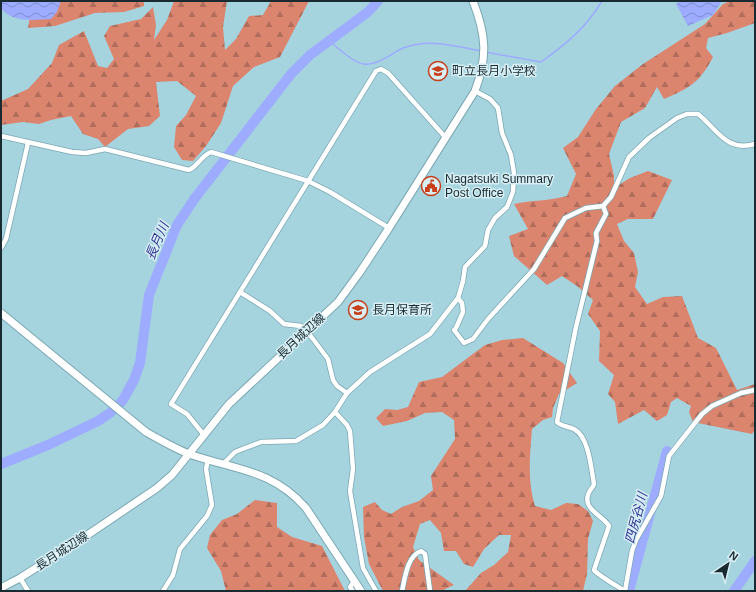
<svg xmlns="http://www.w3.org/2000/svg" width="756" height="592" viewBox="0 0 756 592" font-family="Arial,'Noto Sans JP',sans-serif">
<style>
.forest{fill:url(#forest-firs)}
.water{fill:url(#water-waves)}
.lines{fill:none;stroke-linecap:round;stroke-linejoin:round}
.stream{stroke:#9dacff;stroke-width:1.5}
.river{stroke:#9dacff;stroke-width:10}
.street-casing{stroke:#7ba8b3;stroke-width:6}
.secondary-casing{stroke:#7ba8b3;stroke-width:9}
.street{stroke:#fff;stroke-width:4.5}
.secondary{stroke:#fff;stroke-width:7}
.labels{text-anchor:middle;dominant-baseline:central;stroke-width:3;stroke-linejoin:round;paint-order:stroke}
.poi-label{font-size:12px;fill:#192b30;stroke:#d8eff5;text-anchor:start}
.street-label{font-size:12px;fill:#192b30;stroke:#d8eff5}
.water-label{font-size:13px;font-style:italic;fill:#333794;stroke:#d8eff5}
</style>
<defs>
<pattern id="forest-firs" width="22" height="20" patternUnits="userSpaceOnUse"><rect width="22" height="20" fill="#db856f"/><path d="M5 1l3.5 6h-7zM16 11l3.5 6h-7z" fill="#b16d5c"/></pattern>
<pattern id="water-waves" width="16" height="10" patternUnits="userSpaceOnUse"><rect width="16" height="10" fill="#9dacff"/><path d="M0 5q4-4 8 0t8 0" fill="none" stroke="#7f8ccf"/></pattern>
</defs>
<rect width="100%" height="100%" fill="#a5d3de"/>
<g class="forest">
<polygon points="57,1 144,1 144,6 124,12 95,13 55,26 28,28 31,11"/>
<polygon points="174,1 227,1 223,27 225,50 236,39 249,16 263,15 271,1 309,1 280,57 254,67 233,86 221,123 206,146 193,161 182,160 174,147 176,126 186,115 196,96 177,81 156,82 160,116 149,126 128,129 105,147 98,139 83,134 71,116 51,120 39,124 23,122 1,125 1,101 28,89 52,63 59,45 84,31 98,66 107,68 114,59 104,36 110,26 141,19 153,7 156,25 154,40 167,20"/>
<path d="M730,1H755V23L727,33L708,38L706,48L713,57C700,82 690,88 664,99L657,87L645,108L621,122L609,154L614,176V188L630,178L648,171L672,180L653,219H628L617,224L624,241L634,253L638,272L635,287L647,304L663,297L682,296L698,338L716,348L737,390L755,384V430L752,434L693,422L689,412L691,406L677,398L671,402L667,415L657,421L644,410L618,424L615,402L608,394L614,375L599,361L600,331L588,314L593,300L577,286L562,276L547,285L514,256L509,236L528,229L514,204C532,200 549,201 567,196L576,174L563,148L578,137L596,109L615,86L643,64L705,24L723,4Z"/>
<path d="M523,338L563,363L577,383L559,394L553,408L552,417L543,420L532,429C530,455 527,481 535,506L551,510L566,503L578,504L588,511L593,521L588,539L587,574L583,591H465L481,573L494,565L508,552L511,535H499L484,549L473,567L464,564L456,551H444L441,533L430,520L420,524L413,547L419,560L454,585L441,591H383L369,564L364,537L363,507L375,502L382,510L391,514L402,507L419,501L433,490L431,476L455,439L454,420L442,412L425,413L407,421L383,426L376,418L385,409L397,410L408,407L419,382L442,377L485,345L502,340Z"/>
<polygon points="255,500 277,503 277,527 292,537 322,546 345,591 226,591 221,571 207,548 210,535 222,520 237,514"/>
</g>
<g class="water">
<path d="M1,1H61L57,12L51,19C31,20 16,23 1,9Z"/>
<polygon points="681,1 722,1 713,15 688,26 676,4"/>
</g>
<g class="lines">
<g class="stream">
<path d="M329,40C336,47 354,63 364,64C377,66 392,53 403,48C429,38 455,46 481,51"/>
<path d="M485,52L541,62C566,44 586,28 602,1"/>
</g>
<g class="river">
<polyline points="1,464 48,445 98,421 110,413 123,400 134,380 140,363 149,295 177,225 195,198 291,74 310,55 368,12 378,1"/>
<polyline points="629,591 667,451"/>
<polyline points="734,591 755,561"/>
</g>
<defs>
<g id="street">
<path d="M1,136L72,152L86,153L105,149L189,170C198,166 201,156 211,152L308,181L330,192L389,228"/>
<path d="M603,206L606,214L596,233L597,241L576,327L557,422C562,427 568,426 574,429C589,437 591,468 594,484C593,488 589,490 588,495C583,510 604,516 609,526L594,570C599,576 617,586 625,591"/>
<polyline points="1,248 6,239 28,143"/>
<polyline points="240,292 270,311 284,324 301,326 307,331 328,359 333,380 337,386 347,393"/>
<path d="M458,298L462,303L463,312L456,328L454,330L464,343L473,339L488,319L534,269L565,218L586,208L603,206L611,197L629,157L649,138L677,118L687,114H698C718,130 726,152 755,144"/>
<polyline points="335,412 347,425 350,431 353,469 350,491 363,568 376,591"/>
<polyline points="204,435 187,414 171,404 376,71 381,69 388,73 446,138"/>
<polyline points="223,464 235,452 240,450 261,442 296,441 323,425 335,412 347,393 370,372 430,334 458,298 463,281 465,267 485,246 488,230 495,218 507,207 513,192 514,173 511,155 502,133 498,108 490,99 475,91"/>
<polyline points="20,578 28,591"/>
<polyline points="163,591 173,575 180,549 207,516 212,505 206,469 208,460"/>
<polyline points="353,591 350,587 355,580"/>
<path d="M402,591C405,578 407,556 421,551L425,554L430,591"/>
<polyline points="625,591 632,551 636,540 661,496 669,456 702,414 712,406 741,393 755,390"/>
</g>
<g id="secondary">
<path d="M1,313L146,432C160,440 174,448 189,454C235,470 272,469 306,508L361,591"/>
<path d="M1,588L20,578L83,538L157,488L172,475L229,404L338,302L360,272L389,228L475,91C488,56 486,35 473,1"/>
</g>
</defs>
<use href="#street" class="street-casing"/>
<use href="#secondary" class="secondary-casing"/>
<use href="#street" class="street"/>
<use href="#secondary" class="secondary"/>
</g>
<defs>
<symbol id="school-ring" viewBox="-11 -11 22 22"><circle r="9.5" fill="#d8eff5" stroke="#c83f1a" stroke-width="1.5"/><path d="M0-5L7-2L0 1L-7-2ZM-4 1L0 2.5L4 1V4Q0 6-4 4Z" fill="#c83f1a"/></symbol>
<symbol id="civic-ring" viewBox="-11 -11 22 22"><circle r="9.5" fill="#d8eff5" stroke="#c83f1a" stroke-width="1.5"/><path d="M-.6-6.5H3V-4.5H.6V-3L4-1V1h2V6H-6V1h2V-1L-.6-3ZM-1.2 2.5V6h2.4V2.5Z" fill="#c83f1a"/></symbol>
</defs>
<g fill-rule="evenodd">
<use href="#school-ring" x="427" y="60" width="22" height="22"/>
<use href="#civic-ring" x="420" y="175" width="22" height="22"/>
<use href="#school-ring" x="347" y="299" width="22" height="22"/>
</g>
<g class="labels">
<g class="poi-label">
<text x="452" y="71">町立長月小学校</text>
<text x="445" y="179">Nagatsuki Summary<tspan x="445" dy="14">Post Office</tspan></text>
<text x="372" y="310">長月保育所</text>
</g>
<g class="street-label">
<text transform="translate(301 336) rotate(-43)">長月城辺線</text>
<text transform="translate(62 551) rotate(-33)">長月城辺線</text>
</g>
<g class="water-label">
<text transform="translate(157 241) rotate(-67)">長月川</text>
<text transform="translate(636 518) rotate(-75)">四尻谷川</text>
</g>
</g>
<rect width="756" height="592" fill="none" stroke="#192b30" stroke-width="4"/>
<g transform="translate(728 564) rotate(35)" stroke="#d8eff5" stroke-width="3" paint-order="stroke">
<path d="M0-3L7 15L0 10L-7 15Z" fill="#192b30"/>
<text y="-6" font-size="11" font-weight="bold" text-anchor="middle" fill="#192b30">N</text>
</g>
</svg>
